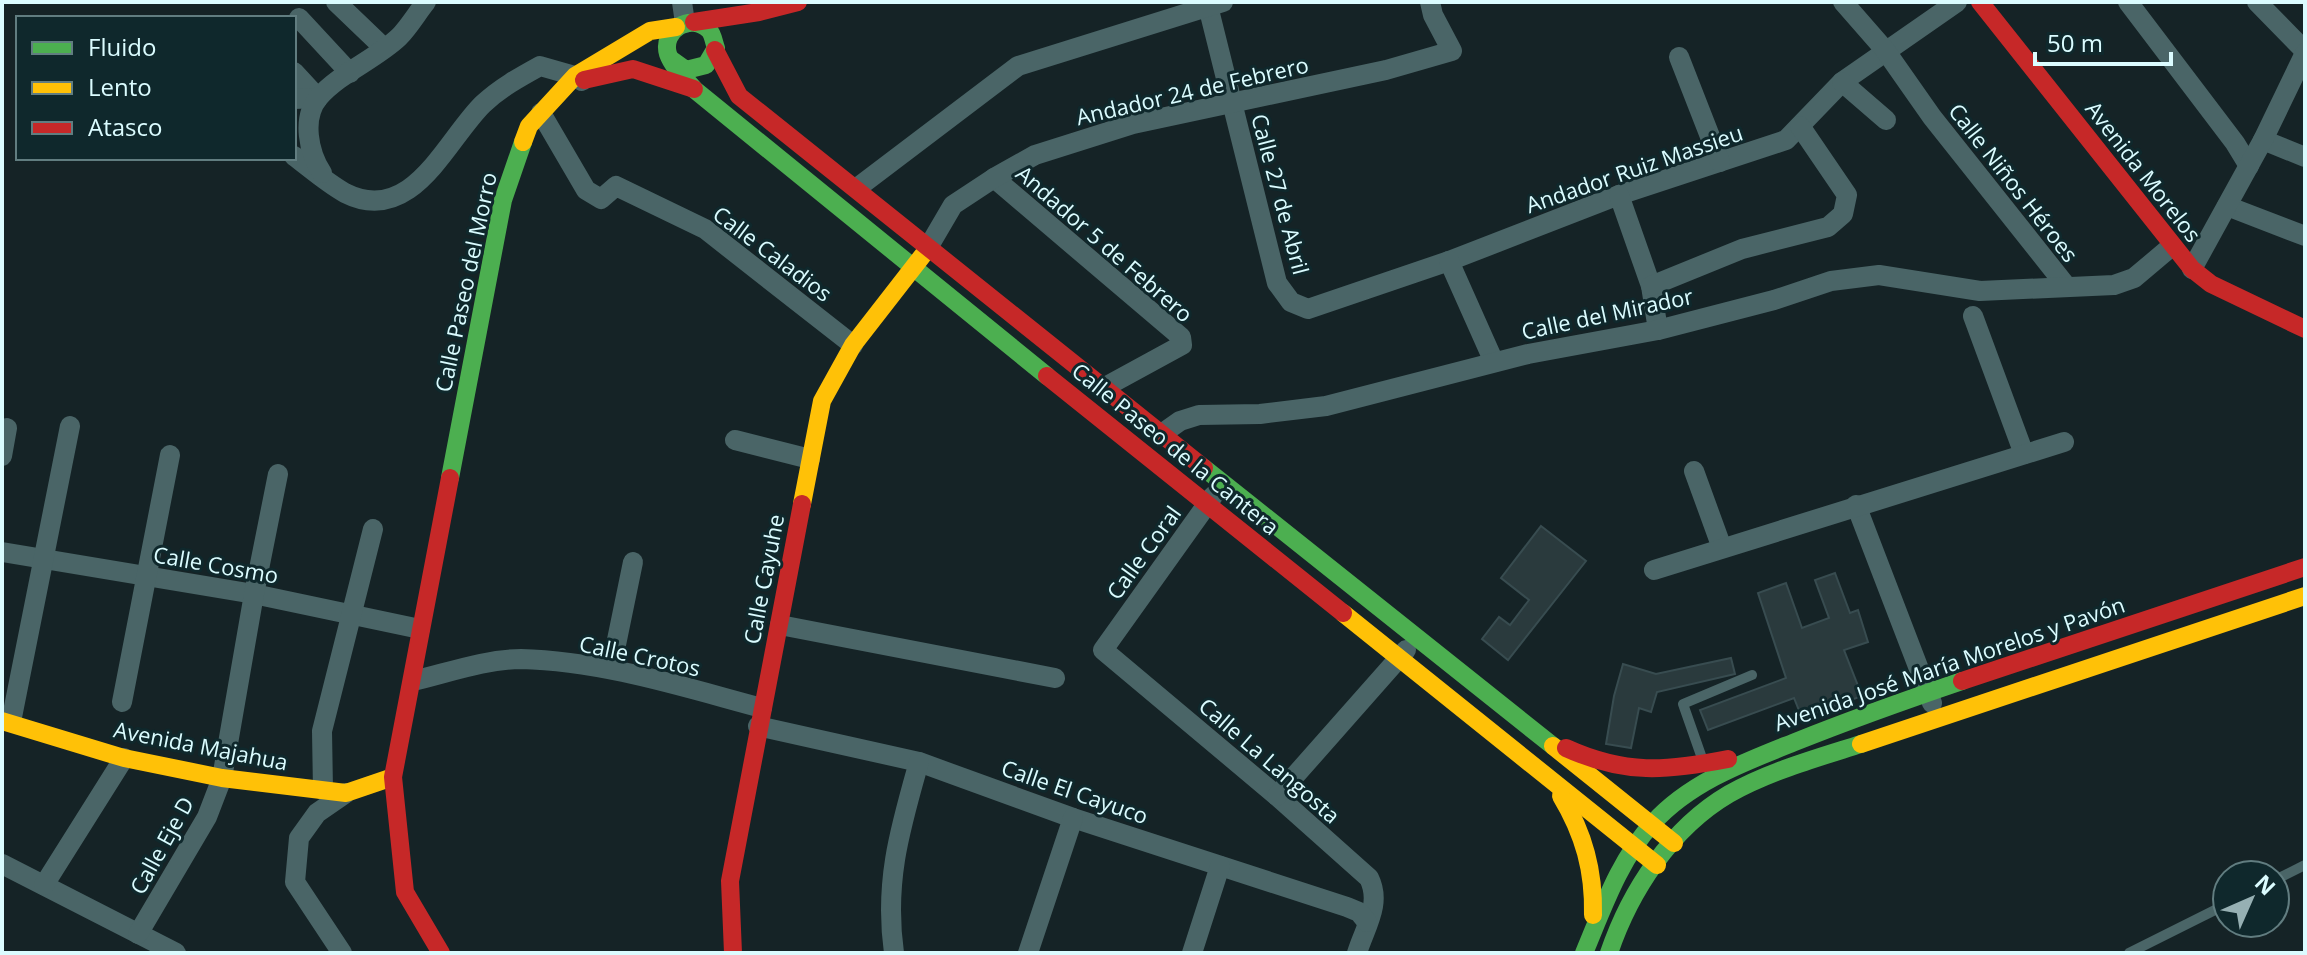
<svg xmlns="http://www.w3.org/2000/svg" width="2307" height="955" viewBox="0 0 2307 955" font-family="'Open Sans',sans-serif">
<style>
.building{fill:#2a3a3d;stroke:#384c50;stroke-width:2}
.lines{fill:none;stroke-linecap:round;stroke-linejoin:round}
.lane{stroke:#4a6567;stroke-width:10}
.street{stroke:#4a6567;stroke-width:20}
.fast{stroke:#4caf50;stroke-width:18}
.slow{stroke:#ffc107;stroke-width:18}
.jam{stroke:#c62828;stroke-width:18}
.labels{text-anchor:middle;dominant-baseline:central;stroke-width:6;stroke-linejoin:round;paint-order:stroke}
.street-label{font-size:22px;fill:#dbfcff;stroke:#0f282c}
</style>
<rect width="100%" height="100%" fill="#152326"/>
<g class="building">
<polygon points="1541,526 1586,561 1508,660 1482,639 1499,617 1510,625 1529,600 1501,578"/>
<polygon points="1835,573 1850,613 1858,610 1868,642 1844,650 1862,696 1802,718 1794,698 1708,730 1700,710 1786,678 1758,593 1786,583 1802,628 1829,618 1815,580"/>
<polygon points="1731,658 1735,674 1657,692 1651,712 1639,708 1631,748 1606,744 1614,696 1623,664 1656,674"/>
</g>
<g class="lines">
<g class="lane">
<polyline points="1703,761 1683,704 1752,675"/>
<polyline points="2275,880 2305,865"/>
<polyline points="2129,953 2227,904"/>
</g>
<g class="street">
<polyline points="336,2 384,48"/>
<polyline points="682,2 685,23"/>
<polyline points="1207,2 1277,283 1291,302 1308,309 1449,261 1619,195 1786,140 1842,82 1957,2"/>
<polyline points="1843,2 1885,50 1932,117 2067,287"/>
<polyline points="2128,2 2235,143 2249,166"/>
<polyline points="2257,2 2305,51"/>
<polyline points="299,18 350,73"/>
<polyline points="1679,57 1720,162"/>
<polyline points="294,72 318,98"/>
<polyline points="1842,82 1886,120"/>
<polyline points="294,99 318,98"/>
<polyline points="541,113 586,190 601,199 616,186 705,229 853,345"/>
<polyline points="2263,140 2305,157"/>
<path d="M294,156C310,168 327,183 345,193C412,227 446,140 483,104C500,88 520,77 540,66L575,76L582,81"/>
<path d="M322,173C309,153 301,118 319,97C340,73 376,59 399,37C409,27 417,13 426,2"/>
<polyline points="994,178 1181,337 1182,345 1105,387"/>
<polyline points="857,188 1018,66 1223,2"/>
<polyline points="1619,195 1651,286 1658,330"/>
<polyline points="2227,206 2305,236"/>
<polyline points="929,246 953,205 994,178 1035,155 1133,124 1386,70 1452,51 1433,15 1430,2"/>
<polyline points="1449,261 1494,362"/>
<polyline points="2192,269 2263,140 2305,53"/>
<polyline points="1651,286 1742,249 1828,227 1843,214 1847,195 1800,126"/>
<polyline points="1973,316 2024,454"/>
<polyline points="1163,433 1180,421 1199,415 1260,414 1326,406 1528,354 1658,330 1774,300 1831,281 1879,275 1980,291 2114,285 2134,278 2172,246"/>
<polyline points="735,440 810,459"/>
<polyline points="2,456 7,428"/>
<polyline points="1694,471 1722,548"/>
<path d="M1213,496L1103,650L1277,796L1369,878C1382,904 1365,927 1357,953"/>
<polyline points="1856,505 1932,703"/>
<polyline points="2,552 254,594 420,629"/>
<polyline points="1654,570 2064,442"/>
<polyline points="780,625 1055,678"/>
<polyline points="611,669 633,562"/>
<path d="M413,681C447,673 486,659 521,659C603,661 683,687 762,708"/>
<polyline points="122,702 170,455"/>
<polyline points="11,722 70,426"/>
<polyline points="758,726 919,762 1073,818 1347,907 1359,912 1367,922"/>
<polyline points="323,790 322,731 373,529"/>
<polyline points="1277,796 1406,650"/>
<polyline points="2,864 176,953"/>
<polyline points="44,885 124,758"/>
<polyline points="138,934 207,817 222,778 254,594 278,474"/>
<polyline points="342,953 295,882 299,838 317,813 346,793"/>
<path d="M894,953C884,882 900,829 919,762"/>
<polyline points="1028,953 1073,818"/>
<polyline points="1192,953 1220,866"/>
</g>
<g class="fast">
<path d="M672,60L686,70L706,65L716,48C714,43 713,34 709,30C691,12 661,30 668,54C673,68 686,79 695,90L1047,376"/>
<polyline points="1204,468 1553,746"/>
<polyline points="450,478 503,200 523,142"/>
<path d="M1584,953C1603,908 1619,860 1653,823C1690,782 1745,762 1795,742C1850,720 1906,700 1962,681"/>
<path d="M1609,953C1630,891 1671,828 1729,794C1770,771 1817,758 1861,744"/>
</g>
<g class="slow">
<polyline points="523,142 529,126 575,76 650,31 676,27"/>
<polyline points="802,504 822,401 853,345 923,255"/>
<polyline points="1343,613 1657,865"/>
<polyline points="2,721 124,758 222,778 346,793 393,777"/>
<polyline points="1861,744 2305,596"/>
<polyline points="1553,746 1674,843"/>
<path d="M1561,796C1584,834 1594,871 1593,915"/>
</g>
<g class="jam">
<polyline points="1980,2 2192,269 2211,284 2305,329"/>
<polyline points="694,22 759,12 798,2"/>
<polyline points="715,50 739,96 1204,468"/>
<polyline points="584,80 633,69 694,89"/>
<polyline points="1047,376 1343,613"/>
<polyline points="1962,681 2305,567"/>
<path d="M1566,748C1625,775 1667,771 1728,759"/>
<polyline points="441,953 405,892 393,777 450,478"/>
<polyline points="733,953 730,881 802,504"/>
</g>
</g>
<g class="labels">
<g class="street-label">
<text transform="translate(1192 90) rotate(-13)">Andador 24 de Febrero</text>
<text transform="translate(1634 168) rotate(-19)">Andador Ruiz Massieu</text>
<text transform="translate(2144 171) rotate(52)">Avenida Morelos</text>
<text transform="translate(2014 182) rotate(52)">Calle Niños Héroes</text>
<text transform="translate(1281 194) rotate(75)">Calle 27 de Abril</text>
<text transform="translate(1105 243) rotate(41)">Andador 5 de Febrero</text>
<text transform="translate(773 253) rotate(37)">Calle Caladios</text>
<text transform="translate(465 282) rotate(-78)">Calle Paseo del Morro</text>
<text transform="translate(1607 313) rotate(-12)">Calle del Mirador</text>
<text transform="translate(1176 448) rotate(39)">Calle Paseo de la Cantera</text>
<text transform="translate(1143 552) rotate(-54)">Calle Coral</text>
<text transform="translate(216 564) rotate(10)">Calle Cosmo</text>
<text transform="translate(763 579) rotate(-79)">Calle Cayuhe</text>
<text transform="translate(640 655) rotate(12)">Calle Crotos</text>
<text transform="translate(1949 663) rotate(-19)">Avenida José María Morelos y Pavón</text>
<text transform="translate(201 745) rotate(11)">Avenida Majahua</text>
<text transform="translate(1270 760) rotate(41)">Calle La Langosta</text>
<text transform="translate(1075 791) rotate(19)">Calle El Cayuco</text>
<text transform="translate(161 845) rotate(-61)">Calle Eje D</text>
</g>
</g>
<rect width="2307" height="955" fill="none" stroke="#dbfcff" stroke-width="8"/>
<rect x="16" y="16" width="280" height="144" fill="#0f282c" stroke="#617d80" stroke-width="2"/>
<rect x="32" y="42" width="40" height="12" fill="#4caf50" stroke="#617d80" stroke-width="2"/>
<text x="88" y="56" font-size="24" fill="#dbfcff">Fluido</text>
<rect x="32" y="82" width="40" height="12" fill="#ffc107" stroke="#617d80" stroke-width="2"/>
<text x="88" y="96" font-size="24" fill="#dbfcff">Lento</text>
<rect x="32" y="122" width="40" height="12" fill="#c62828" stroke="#617d80" stroke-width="2"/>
<text x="88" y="136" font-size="24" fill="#dbfcff">Atasco</text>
<g transform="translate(2251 899) rotate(45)"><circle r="38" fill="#0f282c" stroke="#617d80" stroke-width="2"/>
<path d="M0-6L14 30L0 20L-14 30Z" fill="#96b0b3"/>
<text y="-12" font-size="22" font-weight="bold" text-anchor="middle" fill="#dbfcff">N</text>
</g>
<path d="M2035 52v12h136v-12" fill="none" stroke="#dbfcff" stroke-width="4"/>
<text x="2047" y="52" font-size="24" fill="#dbfcff" stroke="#0f282c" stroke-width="6" paint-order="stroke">50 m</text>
</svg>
